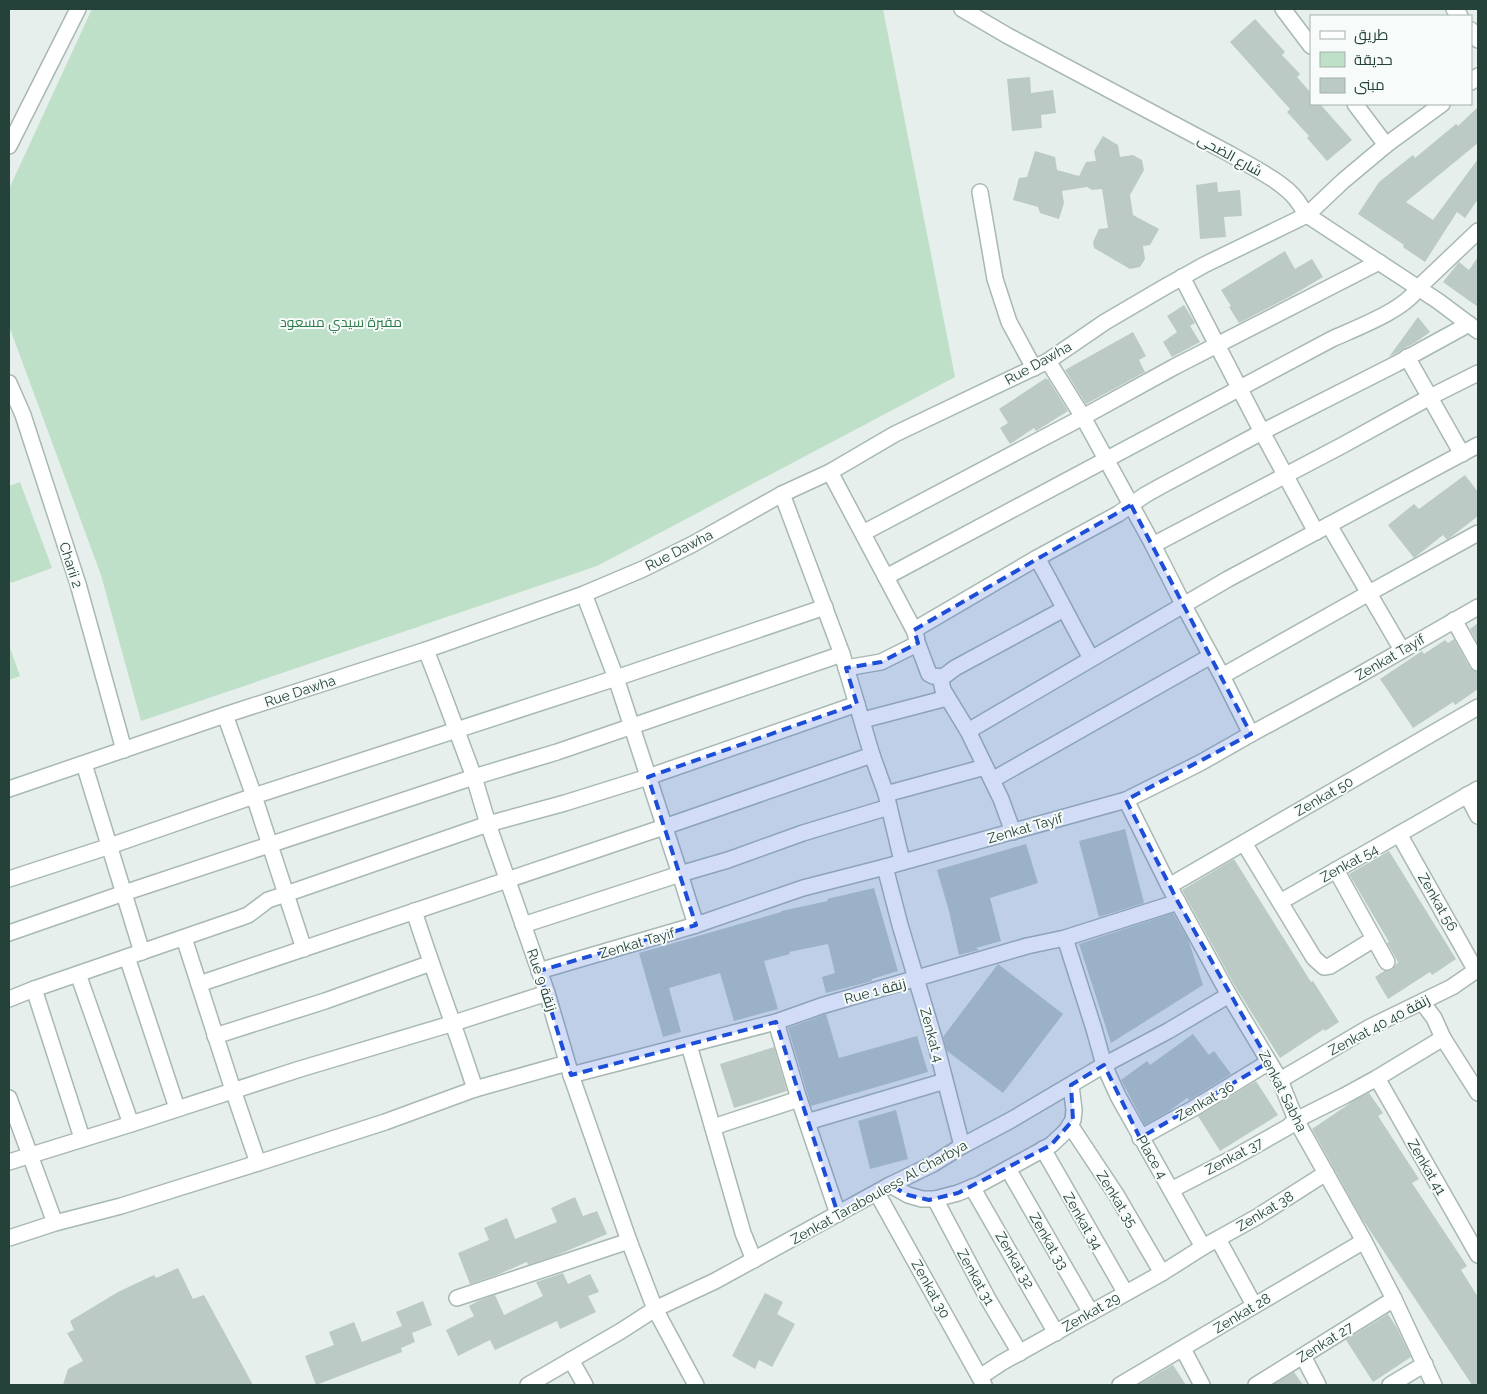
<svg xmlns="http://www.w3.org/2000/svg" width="1487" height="1394" viewBox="0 0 1487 1394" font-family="Raleway,Cairo,sans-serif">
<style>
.green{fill:#bfe0c8}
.building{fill:#bbcac4}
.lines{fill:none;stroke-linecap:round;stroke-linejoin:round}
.minor-casing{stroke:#a8b8b2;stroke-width:18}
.minor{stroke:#fff;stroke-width:15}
.marked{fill:#1d4ed8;fill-opacity:0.2;stroke:#1d4ed8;stroke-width:4;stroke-dasharray:10 6;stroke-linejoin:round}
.labels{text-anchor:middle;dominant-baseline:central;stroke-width:4;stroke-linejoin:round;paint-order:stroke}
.street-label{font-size:14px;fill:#24423a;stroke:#f7fbf9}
.park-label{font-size:14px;fill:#2d7a4b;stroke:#f7fbf9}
</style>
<rect width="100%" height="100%" fill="#e6efeb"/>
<g class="green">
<polygon points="92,9 883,9 955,377 597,566 141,721 101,575 9,326 9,189"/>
<polygon points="20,482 52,568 11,583 9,578 9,486"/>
<polygon points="9,645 20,676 9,680"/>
</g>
<g class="building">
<polygon points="1255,19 1285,52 1282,55 1300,74 1297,77 1311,93 1311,104 1320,104 1352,140 1327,161 1307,138 1309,136 1287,112 1290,109 1230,42"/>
<polygon points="1030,77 1031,93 1053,90 1056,113 1041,115 1042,128 1012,131 1007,79"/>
<polygon points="1478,107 1478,143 1406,202 1433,220 1478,159 1478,199 1465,218 1457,212 1425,262 1403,247 1404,245 1358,214 1379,182 1413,155 1415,158 1456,124 1458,126"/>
<polygon points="1103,136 1118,145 1120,157 1133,155 1142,160 1144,170 1130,195 1133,215 1159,229 1150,245 1143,246 1145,259 1140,267 1130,269 1094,248 1093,242 1099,229 1108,228 1102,189 1092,190 1087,187 1062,191 1064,203 1059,219 1040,213 1038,207 1013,200 1019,178 1027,177 1035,151 1055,157 1057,170 1079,176 1086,162 1096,161 1094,151"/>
<polygon points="1217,182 1218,192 1240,190 1242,216 1224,217 1226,237 1200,239 1196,185"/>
<polygon points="1285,251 1295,269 1312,259 1323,277 1291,296 1239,323 1229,307 1231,306 1221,290"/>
<polygon points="1478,257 1478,307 1443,282 1459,262 1469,270"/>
<polygon points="1184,305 1195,323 1190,326 1200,342 1172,357 1163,342 1177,332 1167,316"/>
<polygon points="1418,317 1430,332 1416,342 1389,357"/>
<polygon points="1133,332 1146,356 1139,360 1145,372 1086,404 1065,370"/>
<polygon points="1046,378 1047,380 1048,379 1068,411 1036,431 1034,428 1010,444 1000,428 1008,423 999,409"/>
<polygon points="1465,475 1478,492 1478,516 1447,540 1443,535 1414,558 1388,525 1414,504 1419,509"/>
<polygon points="1478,623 1478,644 1470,629"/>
<polygon points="1454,639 1470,668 1474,671 1478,672 1478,689 1455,705 1453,702 1413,728 1380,679 1422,651 1424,654 1445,640 1448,643"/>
<polygon points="1125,829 1144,903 1099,917 1079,841"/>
<polygon points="1026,844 1038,883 990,898 1001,941 976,948 979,950 959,955 949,911 937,870"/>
<polygon points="1389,851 1456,959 1432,975 1430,972 1388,999 1375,977 1384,971 1392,970 1398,962 1387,943 1389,942 1349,874"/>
<polygon points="1234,859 1311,982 1313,981 1339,1022 1325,1031 1324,1029 1280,1058 1235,986 1182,890"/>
<polygon points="874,888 898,971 872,979 872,981 826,993 822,977 835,973 828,944 789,952 790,954 764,961 778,1009 734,1021 720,973 669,988 681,1032 663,1037 639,953 781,912 781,911 828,901 827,899"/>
<polygon points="1173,913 1188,939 1203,985 1111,1043 1079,944"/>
<polygon points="998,964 1063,1014 1003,1093 947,1051 943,1037"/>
<polygon points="826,1014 839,1058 917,1036 928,1072 811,1106 788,1028"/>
<polygon points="1193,1034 1209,1055 1214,1051 1231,1074 1189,1100 1187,1098 1168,1112 1145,1125 1121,1080 1147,1061 1150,1065"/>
<polygon points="774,1047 787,1091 734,1108 720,1064"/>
<polygon points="1256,1081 1278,1115 1220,1151 1198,1116"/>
<polygon points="1369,1093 1383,1113 1378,1116 1419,1179 1412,1183 1467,1266 1461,1270 1478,1297 1478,1385 1472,1385 1361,1217 1312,1129 1355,1100"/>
<polygon points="896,1110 908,1159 870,1169 858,1121"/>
<polygon points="575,1197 583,1216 597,1211 607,1234 555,1256 528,1265 527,1262 497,1275 470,1284 458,1253 489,1240 484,1228 507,1218 515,1239 557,1222 551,1208"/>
<polygon points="178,1268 193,1299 204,1295 253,1385 63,1385 68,1369 83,1361 67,1333 74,1330 70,1321 118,1292 154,1275 156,1278"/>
<polygon points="563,1273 568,1284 590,1274 599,1292 588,1296 596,1312 560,1329 557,1321 495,1350 490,1340 458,1356 446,1330 474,1316 469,1306 478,1301 495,1295 504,1315 543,1296 536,1282"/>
<polygon points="765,1293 783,1302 777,1314 795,1324 772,1367 759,1360 755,1369 732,1356"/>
<polygon points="423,1301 432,1325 412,1333 415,1342 401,1348 402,1352 316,1385 305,1356 334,1345 329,1332 354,1322 362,1342 402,1326 396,1312"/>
<polygon points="1388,1314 1397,1328 1411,1357 1373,1382 1346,1340"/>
<polygon points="1173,1365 1186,1385 1138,1385"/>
<polygon points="1294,1372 1303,1385 1273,1385"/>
</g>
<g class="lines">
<defs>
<g id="minor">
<path d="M962,9L1008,36L1230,154C1250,166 1282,181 1296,199C1300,204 1303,210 1307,215L1438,301L1478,331"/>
<polyline points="1283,9 1311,46"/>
<polyline points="1454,9 1460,16"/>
<polyline points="1471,30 1478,40"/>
<polyline points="1471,82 1478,76"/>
<polyline points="1355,104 1386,145"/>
<polyline points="9,146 78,9"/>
<polyline points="980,192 995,279 1009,322 1034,368"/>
<polyline points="1182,277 1262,432 1316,532"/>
<polyline points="1407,357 1462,454"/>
<polyline points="1048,361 1083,417 1153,545 1184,606 1222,676 1251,734"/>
<polyline points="9,383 23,415 78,584 124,750"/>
<polyline points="830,472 914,630"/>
<polyline points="782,494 842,654 872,755 886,794 902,861"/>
<polyline points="1329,525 1402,650"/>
<polyline points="863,533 1083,417 1174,367 1379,262"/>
<polyline points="1153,545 1343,445 1430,397 1478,373"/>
<path d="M1037,558C1056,591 1072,625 1091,658"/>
<path d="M886,577L1332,339C1356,328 1405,310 1418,288L1478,231"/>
<polyline points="584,594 616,678 680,874 696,925"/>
<polyline points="1454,620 1478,663"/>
<polyline points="917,642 929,674 933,676 943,677"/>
<polyline points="426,650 443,694 474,777 488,824 547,993 571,1075 629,1241 655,1309 696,1385"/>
<path d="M846,668L881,662L915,645C918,640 916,635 914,630L1037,558L1118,514L1145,495L1163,485L1262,432L1396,364L1469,324"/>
<polyline points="1222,676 1369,593 1478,533"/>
<polyline points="225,715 254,796 304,949"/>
<polyline points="863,720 947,698"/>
<polyline points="968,731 1228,579 1478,445"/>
<polyline points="84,764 142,952"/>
<polyline points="992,780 1211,656"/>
<polyline points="9,789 225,715 426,650 584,594 643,569 693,544 782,494 830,472 895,434 1048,361 1105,322 1163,288 1204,265 1307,215 1343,181 1386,145 1442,104"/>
<polyline points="886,794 985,767"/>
<polyline points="1467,795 1478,816"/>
<polyline points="1126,800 1169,886 1229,995 1280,1080 1296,1120 1364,1241 1394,1299 1434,1385"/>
<polyline points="1013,832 1001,799 968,731 943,690 941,681 943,677 955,668 1064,609"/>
<polyline points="1399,834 1476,971"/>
<polyline points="1244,843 1314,958 1324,967 1330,966 1374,939"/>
<polyline points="885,867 900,925 936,1045 962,1146"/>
<polyline points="1336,870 1387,962"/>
<polyline points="9,879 101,849 254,796 616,678 825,607"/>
<polyline points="1169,886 1478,707"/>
<polyline points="1280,902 1478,789"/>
<path d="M414,911C433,971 456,1029 475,1089"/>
<polyline points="523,925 680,874 728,860 803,833 889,807"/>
<polyline points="9,933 124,893 474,777 557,752 842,654"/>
<polyline points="184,938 233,1090 258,1163"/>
<polyline points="1065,938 1094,1029 1104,1065 1118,1096 1203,1247"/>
<polyline points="127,957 177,1108"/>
<polyline points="539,971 696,925 803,888 885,867 1126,800 1200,763 1251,734 1354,678 1478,607"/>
<polyline points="78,974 131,1124"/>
<polyline points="199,984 664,827 872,755"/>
<polyline points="34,989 82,1138"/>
<polyline points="9,999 34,989 240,918 248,915 268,900 286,894 488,824 565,803 648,777 857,704"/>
<polyline points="1422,1002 1434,1018 1443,1038 1478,1093"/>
<polyline points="776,1022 799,1099 838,1214"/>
<polyline points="215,1036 325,1001 431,963"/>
<polyline points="689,1045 743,1233 754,1260"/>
<polyline points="571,1075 776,1022 821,1006 1027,946 1065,938 1178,902"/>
<polyline points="1377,1078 1478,1255"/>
<polyline points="1280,1080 1370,1027 1452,987 1478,969"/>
<polyline points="9,1098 55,1223"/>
<polyline points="807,1122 945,1081"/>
<polyline points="1070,1125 1117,1196 1162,1273"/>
<polyline points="713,1127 799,1099"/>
<polyline points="1140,1138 1194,1108 1269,1062"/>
<polyline points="1043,1149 1125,1292"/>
<polyline points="9,1162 131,1124 300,1069 454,1023 547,993"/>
<polyline points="1008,1169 1091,1313"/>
<polyline points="890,1185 908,1195 922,1199 935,1199 958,1193 980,1184 1051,1145 1066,1131 1073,1120 1074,1110 1071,1085"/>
<polyline points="972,1187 1056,1333"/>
<polyline points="1171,1190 1235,1157 1288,1127 1296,1120 1344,1096 1377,1078 1443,1038"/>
<polyline points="877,1193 984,1385"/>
<polyline points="935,1199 988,1299 1020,1353"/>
<polyline points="9,1238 55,1223 121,1206 258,1163 385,1122 475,1089 567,1063"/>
<polyline points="1218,1239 1254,1305"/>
<polyline points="457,1298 629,1241"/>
<polyline points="1183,1349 1202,1385"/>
<polyline points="1303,1356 1318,1385"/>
<polyline points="571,1360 585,1385"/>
<polyline points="980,1377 1001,1363 1162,1273 1203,1247 1257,1217 1326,1173"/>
<polyline points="528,1385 621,1331 655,1309 715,1281 890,1185 933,1164 962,1146 1011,1120 1104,1065 1168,1031 1229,995"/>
<polyline points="1120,1385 1364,1241"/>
<polyline points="1256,1385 1394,1299"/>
<polyline points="1390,1385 1425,1364"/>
</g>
</defs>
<use href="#minor" class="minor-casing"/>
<use href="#minor" class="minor"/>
</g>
<path class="marked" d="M1131,505L1251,734L1126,800L1178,902L1269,1062L1140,1138L1104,1065L1071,1085L1073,1120L1051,1145L958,1193L929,1200L908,1195L890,1185L838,1214L776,1022L571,1075L539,971L696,925L648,777L857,704L846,668L881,662L918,643L914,630Z"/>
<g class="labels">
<g class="street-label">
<text transform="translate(1230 155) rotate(29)">شارع الضحى</text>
<text transform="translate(1038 363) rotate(-29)">Rue Dawha</text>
<text transform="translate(679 550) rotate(-27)">Rue Dawha</text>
<text transform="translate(71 565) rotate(72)">Charii 2</text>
<text transform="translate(1390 657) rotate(-30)">Zenkat Tayif</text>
<text transform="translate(300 691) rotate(-18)">Rue Dawha</text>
<text transform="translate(1324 796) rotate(-30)">Zenkat 50</text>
<text transform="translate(1025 828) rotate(-16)">Zenkat Tayif</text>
<text transform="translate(1349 863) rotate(-29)">Zenkat 54</text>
<text transform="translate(1438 902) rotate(60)">Zenkat 56</text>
<text transform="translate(637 943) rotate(-16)">Zenkat Tayif</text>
<text transform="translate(542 980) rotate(71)">Rue 9 زنقة</text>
<text transform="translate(875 991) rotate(-15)">Rue 1 زنقة</text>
<text transform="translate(1379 1025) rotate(-28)">Zenkat 40 زنقة 40</text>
<text transform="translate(932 1035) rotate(75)">Zenkat 4</text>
<text transform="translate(1283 1091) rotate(63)">Zenkat Sabha</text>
<text transform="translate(1205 1101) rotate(-30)">Zenkat 36</text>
<text transform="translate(1234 1156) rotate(-28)">Zenkat 37</text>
<text transform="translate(1152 1157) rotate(60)">Place 4</text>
<text transform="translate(1427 1167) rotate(60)">Zenkat 41</text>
<text transform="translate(879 1192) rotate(-29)">Zenkat Tarabouless Al Charbya</text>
<text transform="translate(1117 1199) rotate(58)">Zenkat 35</text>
<text transform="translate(1265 1211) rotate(-31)">Zenkat 38</text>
<text transform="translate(1083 1221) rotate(60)">Zenkat 34</text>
<text transform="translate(1049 1241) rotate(60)">Zenkat 33</text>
<text transform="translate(1015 1260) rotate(60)">Zenkat 32</text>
<text transform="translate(976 1277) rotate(61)">Zenkat 31</text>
<text transform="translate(931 1289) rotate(61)">Zenkat 30</text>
<text transform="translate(1091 1312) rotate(-30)">Zenkat 29</text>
<text transform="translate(1242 1313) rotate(-31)">Zenkat 28</text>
<text transform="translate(1325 1342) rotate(-32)">Zenkat 27</text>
</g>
<g class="park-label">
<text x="341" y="322">مقبرة سيدي مسعود</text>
</g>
</g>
<rect width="1487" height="1394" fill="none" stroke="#24423a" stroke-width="20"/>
<rect x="1310" y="15" width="162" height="90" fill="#f7fbf9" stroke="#a3b1ad"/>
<rect x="1320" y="31" width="25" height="8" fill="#ffffff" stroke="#a3b1ad"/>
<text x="1354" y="40" font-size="15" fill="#24423a">طريق</text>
<rect x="1320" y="52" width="25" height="15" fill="#bfe0c8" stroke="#a3b1ad"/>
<text x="1354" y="65" font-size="15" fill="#24423a">حديقة</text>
<rect x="1320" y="78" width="25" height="15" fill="#bbcac4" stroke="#a3b1ad"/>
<text x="1354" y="90" font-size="15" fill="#24423a">مبنى</text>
</svg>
